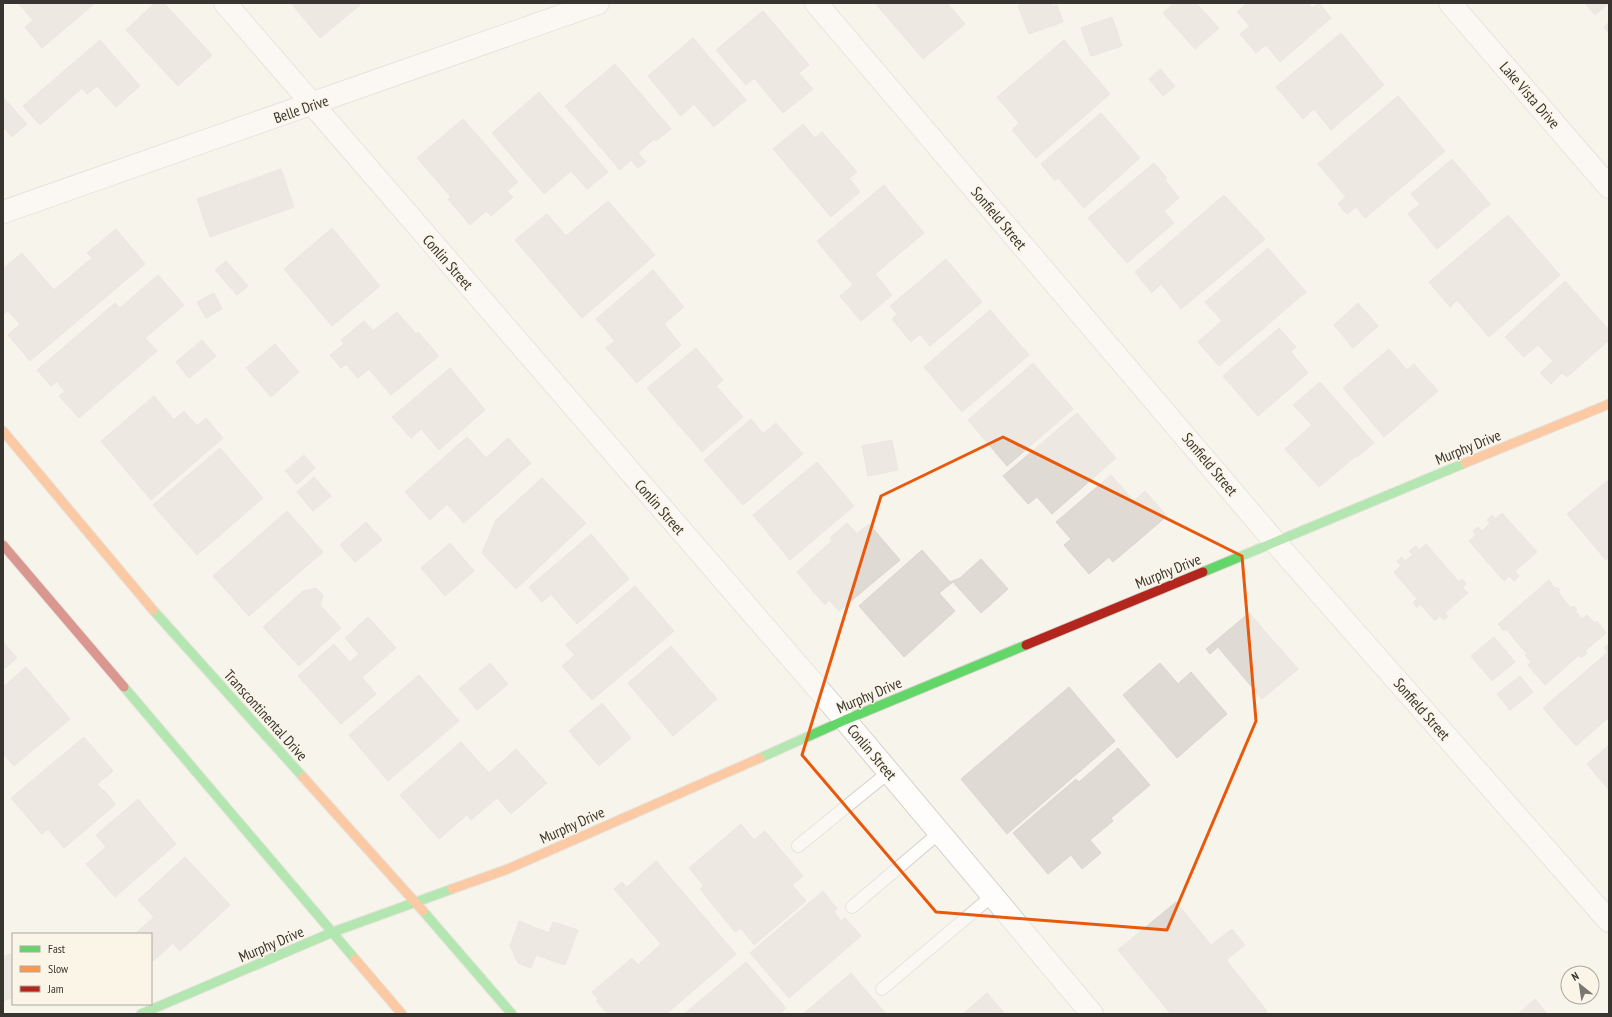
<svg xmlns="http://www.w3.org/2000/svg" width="1612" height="1017" viewBox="0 0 1612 1017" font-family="'PT Sans Narrow',sans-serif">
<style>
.building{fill:#e0dad4;stroke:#d9d5d0}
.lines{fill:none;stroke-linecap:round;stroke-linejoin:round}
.lane-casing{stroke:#d3d1ca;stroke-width:14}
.street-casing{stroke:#d3d1ca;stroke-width:24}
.fast-casing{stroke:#d3d1ca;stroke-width:11}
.slow-casing{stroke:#d3d1ca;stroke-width:11}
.jam-casing{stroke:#d3d1ca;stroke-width:11}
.lane{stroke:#fefdfc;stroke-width:12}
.street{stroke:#fefdfc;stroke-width:22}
.fast{stroke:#63d668;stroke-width:9}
.slow{stroke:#ff974d;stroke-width:9}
.jam{stroke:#b3261e;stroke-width:9}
.marked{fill:none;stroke:#e8590c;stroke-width:3;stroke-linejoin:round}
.labels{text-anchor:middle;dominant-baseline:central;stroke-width:3;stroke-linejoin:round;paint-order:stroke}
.street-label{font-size:15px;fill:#383530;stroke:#fbf5e8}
</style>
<rect width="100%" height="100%" fill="#f7f4ec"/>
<g class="building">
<polygon points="18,3 95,3 42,48 25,27 33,20"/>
<polygon points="155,3 164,3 212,55 178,86 126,30"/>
<polygon points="291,3 358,3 360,5 320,38"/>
<polygon points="875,3 947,3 965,24 923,59"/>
<polygon points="1025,3 1051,3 1052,7 1057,5 1063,22 1029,34 1018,6"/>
<polygon points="1174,3 1196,3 1219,28 1195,49 1163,13"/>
<polygon points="1247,3 1308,3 1312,8 1319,3 1331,18 1280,62 1266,45 1256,53 1240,34 1250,26 1237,12"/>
<polygon points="1585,3 1609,3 1595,15"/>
<polygon points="763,11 809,65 799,73 813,89 783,113 754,78 746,85 716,50"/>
<polygon points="1112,17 1122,46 1091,56 1081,28"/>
<polygon points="1609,22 1609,33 1604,27"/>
<polygon points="1341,33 1384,85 1331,130 1314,109 1303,119 1276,87"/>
<polygon points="693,38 746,100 714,127 694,104 681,116 648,76"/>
<polygon points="100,40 140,86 116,107 97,86 87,94 82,88 40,125 23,106"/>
<polygon points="1064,40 1110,94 1036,158 1012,130 1019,123 997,97"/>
<polygon points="615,64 671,129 656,141 654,139 638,153 646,162 638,168 631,160 620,170 565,106"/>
<polygon points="1160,69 1175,86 1163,96 1149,79"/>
<polygon points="539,92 608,172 587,189 571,171 544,194 492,133"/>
<polygon points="1398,96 1445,151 1365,218 1356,207 1347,214 1338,204 1346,197 1318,164"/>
<polygon points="3,97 27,124 12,137 3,127"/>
<polygon points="1101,113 1140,158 1084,208 1058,178 1055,181 1041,164"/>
<polygon points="463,119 518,182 507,191 513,197 491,216 486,211 470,225 448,199 451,197 417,158"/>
<polygon points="803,124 815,138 822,132 857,172 849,178 860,192 831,217 773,149"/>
<polygon points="1452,159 1490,204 1437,249 1408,214 1420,204 1411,194"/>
<polygon points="1154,163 1167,178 1165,180 1179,198 1164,211 1174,223 1127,263 1088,218"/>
<polygon points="281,169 294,207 210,237 197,199"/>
<polygon points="884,185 924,233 875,274 892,295 861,321 840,296 853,285 817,241"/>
<polygon points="1224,195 1265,239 1181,309 1161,284 1152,293 1135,272"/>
<polygon points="608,201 655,255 582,318 515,240 547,214 566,236"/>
<polygon points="1508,215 1560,275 1489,337 1457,300 1450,307 1429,282"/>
<polygon points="332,228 380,286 332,326 284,269"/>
<polygon points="116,229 145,264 30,361 8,335 20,324 8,311 3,315 3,269 22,253 54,290 92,258 87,253"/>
<polygon points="1268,248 1306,292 1219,366 1198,342 1222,321 1205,302"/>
<polygon points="946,259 982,302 930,346 920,334 911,342 892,319 897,314 890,306"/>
<polygon points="226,261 248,286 237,295 215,270"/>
<polygon points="653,270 684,307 664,324 681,345 637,383 606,348 615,341 596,319"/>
<polygon points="158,275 184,305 145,338 157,351 79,418 59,396 65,392 57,381 51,386 37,370 115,303 120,308"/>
<polygon points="1565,281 1609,330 1609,340 1567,377 1562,373 1551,384 1540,373 1553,361 1538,345 1524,357 1505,337"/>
<polygon points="214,293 222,309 206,318 197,302"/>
<polygon points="1358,303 1378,326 1353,348 1334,325"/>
<polygon points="990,310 1029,355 962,412 924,367"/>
<polygon points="397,312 416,334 418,332 439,356 391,395 369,369 358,378 346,364 341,368 330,355 344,344 341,340 364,321 373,331"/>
<polygon points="1279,328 1296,347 1291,352 1308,373 1258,416 1223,376"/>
<polygon points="202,340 216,356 189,378 176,362"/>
<polygon points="275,344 299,372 271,397 246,368"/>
<polygon points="696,348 723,380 716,386 743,417 702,452 647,388"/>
<polygon points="1389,349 1407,370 1414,364 1438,391 1384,437 1343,388"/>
<polygon points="1033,363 1073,409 1007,466 968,420"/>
<polygon points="450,368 485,410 439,450 421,429 411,438 392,417"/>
<polygon points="1320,382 1374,443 1357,457 1356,456 1319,487 1285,449 1312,425 1293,405"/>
<polygon points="154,396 174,420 184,411 197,426 206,418 223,438 151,500 101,441"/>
<polygon points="1077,413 1116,458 1052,514 1037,497 1028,504 1003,476"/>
<polygon points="751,419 763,434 776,423 803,454 743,505 704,460"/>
<polygon points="467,437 486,458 508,438 531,463 464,523 447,504 430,520 405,492"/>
<polygon points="892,440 898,470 868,476 862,446"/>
<polygon points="220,448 263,498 197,555 153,505"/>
<polygon points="304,455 315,468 297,484 285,471"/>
<polygon points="817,462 854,506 790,560 753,515"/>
<polygon points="1111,475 1134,501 1145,491 1167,516 1113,562 1109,557 1089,574 1064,545 1071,539 1056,522"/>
<polygon points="314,477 331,496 313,511 297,492"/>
<polygon points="542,478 586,523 516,589 482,553 496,520"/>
<polygon points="1607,481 1609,483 1609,557 1606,560 1567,514"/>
<polygon points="287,511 323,552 249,616 213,576"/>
<polygon points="1502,513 1537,552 1515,571 1519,576 1514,581 1509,576 1504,581 1469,541 1476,535 1473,531 1478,527 1482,531 1490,523 1487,520 1492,515 1495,519"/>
<polygon points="366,522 382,540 355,562 340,545"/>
<polygon points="847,523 857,534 869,524 900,560 839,611 829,600 825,605 797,572 832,541 830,538"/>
<polygon points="591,534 629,579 577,624 551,594 542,602 529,587"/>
<polygon points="450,543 474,571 445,596 421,568"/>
<polygon points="1426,544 1459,582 1462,579 1466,584 1462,587 1468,593 1445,613 1448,616 1444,620 1440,616 1435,621 1420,604 1417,608 1413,602 1417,599 1394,572 1401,566 1397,561 1402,557 1405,561 1413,555 1409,551 1416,546 1419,550"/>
<polygon points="922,550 950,582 960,578 981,559 1008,589 981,613 953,582 939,593 955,611 904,657 859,606"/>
<polygon points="1549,580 1555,589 1557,587 1560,590 1558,592 1571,608 1574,606 1577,610 1575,611 1582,619 1587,615 1595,623 1597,621 1606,633 1585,651 1587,653 1581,658 1579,655 1545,685 1528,665 1531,662 1525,655 1527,654 1506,629 1504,631 1498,624"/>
<polygon points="635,586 674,631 592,700 562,666 575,655 566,645"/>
<polygon points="316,588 323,595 320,605 341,628 299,666 263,627 303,591"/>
<polygon points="1249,613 1298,669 1262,699 1218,647 1210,654 1206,649"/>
<polygon points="368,617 396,648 362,677 376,694 341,724 298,676 334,644 350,662 359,654 345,638"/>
<polygon points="1494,637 1515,662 1492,681 1471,656"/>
<polygon points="3,642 17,658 3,670"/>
<polygon points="1609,644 1609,717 1576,746 1543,708 1608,652 1604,648"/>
<polygon points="671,646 717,699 673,736 628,683"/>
<polygon points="490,663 508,684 477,710 459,689"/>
<polygon points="1160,663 1178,684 1191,672 1227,714 1177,758 1123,695"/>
<polygon points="26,667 70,719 14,766 5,756 3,757 3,687"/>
<polygon points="419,675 459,721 388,781 349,735"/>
<polygon points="1520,676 1533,692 1510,710 1497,694"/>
<polygon points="1069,687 1115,741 1007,834 961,779"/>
<polygon points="602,703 631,738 599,766 569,731"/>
<polygon points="84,737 113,771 97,784 103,791 104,790 114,802 115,805 64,848 48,829 42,834 11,798"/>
<polygon points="461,742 489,773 516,749 547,783 511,814 497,798 471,820 467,815 439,839 400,795"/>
<polygon points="1609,745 1609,790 1587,764"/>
<polygon points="1118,748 1150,785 1111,818 1113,821 1090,840 1101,853 1082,869 1071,855 1048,874 1013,833 1076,779 1079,782"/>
<polygon points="138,799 176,844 115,897 86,864 106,847 96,835"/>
<polygon points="741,824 754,840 765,831 803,876 792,885 806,901 754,945 741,928 735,932 700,889 704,886 689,868"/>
<polygon points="185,857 230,905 180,951 173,943 152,962 151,934 135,934 154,917 138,900"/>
<polygon points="656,861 736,954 666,1014 608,1014 596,1001 598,999 592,992 632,958 638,965 661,944 614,889 622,882 627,887"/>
<polygon points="823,891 837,909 834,912 841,921 845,918 861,936 789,998 750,953"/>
<polygon points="1176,902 1211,945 1232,929 1245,945 1226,960 1267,1011 1264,1014 1171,1014 1118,950"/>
<polygon points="519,921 549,933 553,922 578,930 565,965 536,955 531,968 518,963 510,946"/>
<polygon points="10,954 13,961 13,997 3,1001 3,957"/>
<polygon points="746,962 786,1008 780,1014 684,1014"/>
<polygon points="851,973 886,1014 803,1014"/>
<polygon points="987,993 1005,1014 963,1014"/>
<polygon points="1535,999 1547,1014 1518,1014"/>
</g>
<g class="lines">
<defs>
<g id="lane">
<polyline points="798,846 889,772"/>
<polyline points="852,907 939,833"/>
<polyline points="882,989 992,896"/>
</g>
<g id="street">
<polyline points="225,3 845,720 1092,1014"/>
<polyline points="816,3 1275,542 1609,921"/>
<polyline points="1450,3 1609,187"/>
<polyline points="3,212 598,3"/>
</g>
<g id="fast">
<polyline points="1203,572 1465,463"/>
<polyline points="153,610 303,777"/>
<polyline points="124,687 355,959"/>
<polyline points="760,758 845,720 1026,645"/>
<polyline points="423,911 512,1014"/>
<polyline points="141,1014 333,932 452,889"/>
</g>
<g id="slow">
<polyline points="3,431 153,610"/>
<polyline points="1465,463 1609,404"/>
<polyline points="303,777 423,911"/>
<polyline points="452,889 508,869 760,758"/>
<polyline points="355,959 402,1014"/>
</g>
<g id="jam">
<polyline points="3,545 124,687"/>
<polyline points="1026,645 1203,572"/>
</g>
</defs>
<use href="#lane" class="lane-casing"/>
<use href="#street" class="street-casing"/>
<use href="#fast" class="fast-casing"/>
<use href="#slow" class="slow-casing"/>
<use href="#jam" class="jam-casing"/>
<use href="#lane" class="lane"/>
<use href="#street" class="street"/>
<use href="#fast" class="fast"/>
<use href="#slow" class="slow"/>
<use href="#jam" class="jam"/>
</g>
<path d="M0 0H1612V1017H0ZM1003,437L1242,556L1256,721L1167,930L936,912L802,755L881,496Z" fill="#f7f4ec" fill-opacity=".55" fill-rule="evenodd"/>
<path class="marked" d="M1003,437L1242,556L1256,721L1167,930L936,912L802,755L881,496Z"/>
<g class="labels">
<g class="street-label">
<text transform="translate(1530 95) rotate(49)">Lake Vista Drive</text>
<text transform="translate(301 109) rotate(-19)">Belle Drive</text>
<text transform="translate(999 218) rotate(50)">Sonfield Street</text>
<text transform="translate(448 262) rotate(49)">Conlin Street</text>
<text transform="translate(1468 447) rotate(-22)">Murphy Drive</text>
<text transform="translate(1210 464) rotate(50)">Sonfield Street</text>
<text transform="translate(660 507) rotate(49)">Conlin Street</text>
<text transform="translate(1168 571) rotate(-22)">Murphy Drive</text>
<text transform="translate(869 695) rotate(-23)">Murphy Drive</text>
<text transform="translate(1422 709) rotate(49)">Sonfield Street</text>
<text transform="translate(266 715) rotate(48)">Transcontinental Drive</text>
<text transform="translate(872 752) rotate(50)">Conlin Street</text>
<text transform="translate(572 825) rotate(-24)">Murphy Drive</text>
<text transform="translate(271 944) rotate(-23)">Murphy Drive</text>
</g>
</g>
<rect width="1612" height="1017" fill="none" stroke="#383530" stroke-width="8"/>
<rect x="12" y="933" width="140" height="72" fill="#fbf5e8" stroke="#ada89e"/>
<rect x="20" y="946" width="20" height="6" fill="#63d668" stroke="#ada89e"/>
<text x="48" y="953" font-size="12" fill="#383530">Fast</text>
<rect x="20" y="966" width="20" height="6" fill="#ff974d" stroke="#ada89e"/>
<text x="48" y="973" font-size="12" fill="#383530">Slow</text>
<rect x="20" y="986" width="20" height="6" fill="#b3261e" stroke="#ada89e"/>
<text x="48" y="993" font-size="12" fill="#383530">Jam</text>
<g transform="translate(1580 985) rotate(330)"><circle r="19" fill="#fbf5e8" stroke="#ada89e"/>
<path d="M0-3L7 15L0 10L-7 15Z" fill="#7b7872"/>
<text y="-6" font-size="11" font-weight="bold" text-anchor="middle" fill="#383530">N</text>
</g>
</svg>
